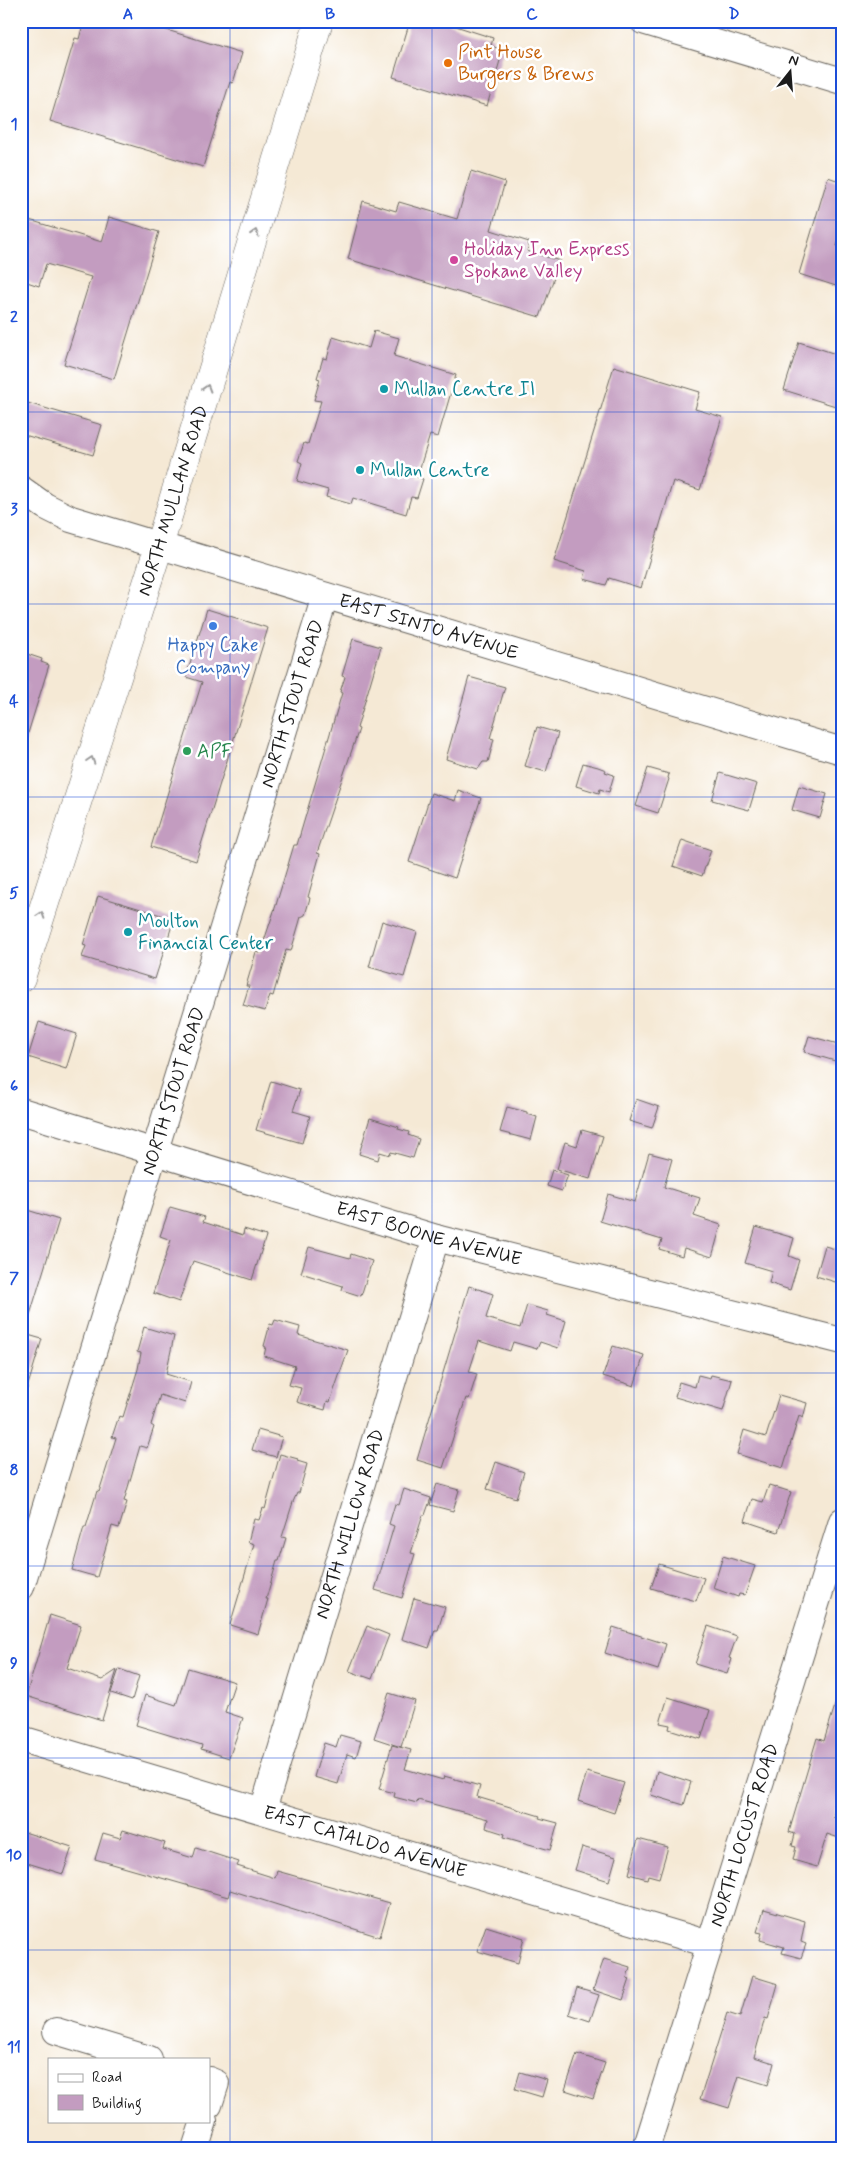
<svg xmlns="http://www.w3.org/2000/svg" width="863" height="2170" viewBox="0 0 863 2170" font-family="Mynerve,sans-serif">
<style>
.building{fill:#c39cc0}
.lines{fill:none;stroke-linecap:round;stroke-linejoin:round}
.minor-casing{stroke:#68645d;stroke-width:28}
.major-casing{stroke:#68645d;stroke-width:29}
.minor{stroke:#fff;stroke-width:26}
.major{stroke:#fff;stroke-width:28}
.oneway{stroke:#999}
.grid{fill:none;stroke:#1d4ed8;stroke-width:1;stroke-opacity:0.55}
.food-dot{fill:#e8710a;stroke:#fff;stroke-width:2}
.hotel-dot{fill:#d1479c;stroke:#fff;stroke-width:2}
.culture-dot{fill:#0f9aa8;stroke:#fff;stroke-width:2}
.shop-dot{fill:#3f7fe0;stroke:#fff;stroke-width:2}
.leisure-dot{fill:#2e9e5b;stroke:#fff;stroke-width:2}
.labels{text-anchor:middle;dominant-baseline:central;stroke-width:5;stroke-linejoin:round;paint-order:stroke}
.food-label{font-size:19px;fill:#c56008;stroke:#fff;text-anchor:start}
.hotel-label{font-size:19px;fill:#b23c85;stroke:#fff;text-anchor:start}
.culture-label{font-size:19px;fill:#0d838f;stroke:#fff;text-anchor:start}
.street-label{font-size:19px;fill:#1c1c1c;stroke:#fff}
.shop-label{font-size:19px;fill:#366cbe;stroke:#fff}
.leisure-label{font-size:19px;fill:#27864d;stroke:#fff;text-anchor:start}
.neatline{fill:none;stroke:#1d4ed8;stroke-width:2}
.grid-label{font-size:16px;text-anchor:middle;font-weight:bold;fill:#1d4ed8}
</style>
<rect width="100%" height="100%" fill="#fff"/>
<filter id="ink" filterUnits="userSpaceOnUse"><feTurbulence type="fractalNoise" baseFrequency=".02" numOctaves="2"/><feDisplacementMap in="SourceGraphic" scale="10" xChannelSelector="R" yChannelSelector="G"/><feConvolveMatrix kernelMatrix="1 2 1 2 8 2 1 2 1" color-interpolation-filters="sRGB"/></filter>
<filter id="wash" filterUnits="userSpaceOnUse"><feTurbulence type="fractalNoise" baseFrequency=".0096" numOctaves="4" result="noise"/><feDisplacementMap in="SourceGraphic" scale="20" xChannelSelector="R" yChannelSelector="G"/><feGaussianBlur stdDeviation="1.12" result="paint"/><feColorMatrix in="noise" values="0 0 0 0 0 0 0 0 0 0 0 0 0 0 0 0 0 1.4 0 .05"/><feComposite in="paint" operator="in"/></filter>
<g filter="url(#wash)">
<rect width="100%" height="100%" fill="#f5e9d5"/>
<g id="blocks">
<g class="building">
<polygon points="84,21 159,21 157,27 242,53 233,83 230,82 203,167 50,121 75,38 79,39"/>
<polygon points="410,21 440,21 493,38 491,46 503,50 487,106 393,77"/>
<polygon points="471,171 505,182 491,230 529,242 527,251 560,261 540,317 348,259 363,201 396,211 399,202 457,219"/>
<polygon points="828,177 842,182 842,231 837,246 842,247 842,288 799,274"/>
<polygon points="109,217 159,232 114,379 64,364 91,277 46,264 39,286 21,280 21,235 26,219 102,242"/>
<polygon points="374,331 399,338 394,356 456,375 438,437 430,435 417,477 423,479 417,498 411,497 406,514 353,498 351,504 326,497 328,490 297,481 302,463 298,461 304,443 308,444 321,401 314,400 320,379 317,378 323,358 327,359 333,337 369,348"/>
<polygon points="799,342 842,356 842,408 784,390"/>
<polygon points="614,366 700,392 695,409 722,417 700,490 673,481 641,588 609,578 606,585 584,579 586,571 554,561"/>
<polygon points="21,401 102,425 93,455 21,434"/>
<polygon points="207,609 268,628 196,861 151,847 202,682 186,677"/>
<polygon points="353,639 381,647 357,728 359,729 317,853 320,854 308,897 310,898 305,915 301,917 291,951 286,950 273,996 270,995 265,1011 243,1005 249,986 246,986 256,952 260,953 276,905 294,845 297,845 342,693 340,692 345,677 342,676"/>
<polygon points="21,652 42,659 41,662 49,665 25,743 21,742"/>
<polygon points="469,677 505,687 490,738 494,739 488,762 483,762 478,769 446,759"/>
<polygon points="537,727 558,733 546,772 525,766"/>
<polygon points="583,763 598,767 606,770 605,772 614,775 609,792 600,789 599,793 576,786"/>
<polygon points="648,768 669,774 668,778 669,779 658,813 636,806"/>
<polygon points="720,773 757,784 749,810 712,800"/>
<polygon points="799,786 827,794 820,818 792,810"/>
<polygon points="458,790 481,798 455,878 409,862 431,793 455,801"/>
<polygon points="682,840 711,850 702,876 673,866"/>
<polygon points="98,896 174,919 155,979 82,957 86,946 83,945"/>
<polygon points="382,921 417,932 404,977 369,967"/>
<polygon points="39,1022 77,1034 66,1069 28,1057"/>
<polygon points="809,1036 842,1045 842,1063 804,1052"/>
<polygon points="271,1081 300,1090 293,1111 310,1116 302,1143 256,1130"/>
<polygon points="636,1099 659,1107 652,1128 629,1121"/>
<polygon points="507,1107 527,1112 527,1114 537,1117 531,1140 500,1132"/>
<polygon points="370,1118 399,1127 398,1129 409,1132 408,1135 419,1139 413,1158 391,1152 390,1155 380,1152 378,1160 359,1154"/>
<polygon points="582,1130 603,1136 590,1179 557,1169 565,1142 577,1146"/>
<polygon points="649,1153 672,1159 664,1187 700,1198 694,1216 721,1225 712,1257 684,1248 682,1256 659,1249 662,1240 600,1221 608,1194 635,1202"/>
<polygon points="552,1170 568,1175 562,1191 547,1186"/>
<polygon points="170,1207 205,1217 203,1222 243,1235 244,1229 266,1236 252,1280 193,1261 179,1302 153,1293 171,1240 160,1236"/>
<polygon points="21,1208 59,1220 25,1331 21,1331"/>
<polygon points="756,1227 794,1238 789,1256 799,1260 790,1290 769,1283 772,1271 745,1263"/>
<polygon points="825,1246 842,1251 842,1284 816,1276"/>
<polygon points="309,1247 350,1258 351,1254 372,1261 361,1296 342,1290 343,1286 301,1273"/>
<polygon points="469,1286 493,1294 486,1318 520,1328 527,1305 548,1311 547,1315 566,1321 558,1348 540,1342 537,1349 513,1342 510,1351 479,1341 469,1372 477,1374 469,1399 466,1398 443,1468 417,1460"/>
<polygon points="275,1320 300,1327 298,1335 348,1350 330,1402 327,1401 325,1410 297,1402 301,1388 289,1385 295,1366 264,1356 266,1347 264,1346 270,1324 273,1325"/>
<polygon points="144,1327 174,1336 166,1374 191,1382 185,1403 160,1395 151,1425 154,1427 147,1448 140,1446 124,1501 127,1502 119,1528 112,1526 97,1577 72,1570 84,1527 86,1527 97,1491 99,1492 116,1438 112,1437 119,1416 123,1417 138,1369 141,1353 137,1352"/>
<polygon points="21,1333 42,1339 25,1395 21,1394"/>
<polygon points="613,1346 644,1355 634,1386 603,1376"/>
<polygon points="698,1375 710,1378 711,1375 732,1380 723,1411 675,1397 679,1382 695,1387"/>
<polygon points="779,1395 807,1403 803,1418 799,1416 783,1468 737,1454 744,1430 766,1437"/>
<polygon points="258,1430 282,1437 276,1457 252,1450"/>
<polygon points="280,1454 298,1459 297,1461 307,1464 299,1493 297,1493 293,1502 282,1537 286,1538 279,1561 277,1561 266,1599 268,1599 258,1634 230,1625 254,1544 248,1542 254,1519 259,1520 263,1508 265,1509"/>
<polygon points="496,1462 524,1472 516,1498 487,1489"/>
<polygon points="437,1484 459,1490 453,1511 430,1505"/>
<polygon points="769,1485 791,1492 778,1532 745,1521 752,1499 763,1502"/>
<polygon points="404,1489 431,1498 425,1515 423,1515 411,1553 415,1554 402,1598 375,1590 394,1526 389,1524 395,1504 399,1505"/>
<polygon points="723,1556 755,1566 745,1595 739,1594 738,1597 713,1588"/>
<polygon points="659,1564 704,1578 696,1601 651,1588"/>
<polygon points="414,1598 445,1607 438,1630 435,1630 429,1648 402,1639"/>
<polygon points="50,1615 81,1625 67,1668 102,1680 117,1670 102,1720 26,1696"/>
<polygon points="367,1626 389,1635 372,1679 349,1671"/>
<polygon points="708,1626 737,1636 729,1658 732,1659 727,1674 695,1664"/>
<polygon points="613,1627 666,1644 658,1670 605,1653"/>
<polygon points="188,1668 235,1682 225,1712 243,1718 229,1758 201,1749 202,1745 136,1725 145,1695 176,1705"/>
<polygon points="119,1669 139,1676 132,1700 111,1693"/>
<polygon points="389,1693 415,1701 401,1747 374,1738"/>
<polygon points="838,1696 842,1697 842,1786 833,1817 842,1820 842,1839 827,1834 817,1867 793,1860 796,1847 792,1846 795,1834 789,1832 817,1738 824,1741"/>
<polygon points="668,1697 710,1710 701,1739 669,1729 670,1725 660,1723"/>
<polygon points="340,1735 361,1741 356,1757 347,1754 338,1784 314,1777 324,1743 336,1747"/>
<polygon points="392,1745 411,1750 405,1769 443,1780 444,1776 480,1786 477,1797 540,1816 539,1818 558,1823 550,1850 504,1837 505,1834 486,1828 488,1819 418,1800 417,1803 394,1797 395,1793 379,1789"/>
<polygon points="657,1771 691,1782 684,1805 651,1795"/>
<polygon points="587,1772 624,1783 614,1813 578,1801"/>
<polygon points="123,1830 165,1843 163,1849 193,1858 196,1848 239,1862 237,1866 275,1878 277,1871 390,1903 380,1937 230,1890 228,1897 95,1859 103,1833 120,1838"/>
<polygon points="21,1831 72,1847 63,1874 21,1861"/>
<polygon points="638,1839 668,1847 659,1878 648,1875 647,1879 629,1874"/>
<polygon points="582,1847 616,1857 609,1881 575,1870"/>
<polygon points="764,1909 805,1921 801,1942 806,1944 801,1958 782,1953 784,1947 760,1940 762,1933 757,1932"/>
<polygon points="486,1926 524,1938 518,1963 477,1951"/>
<polygon points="604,1959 630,1967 627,1978 630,1979 623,2000 593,1990"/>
<polygon points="752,1976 778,1984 768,2019 765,2018 754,2057 774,2063 768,2085 739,2076 729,2108 700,2099 727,2013 740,2017"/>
<polygon points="577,1988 599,1995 590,2021 569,2014"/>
<polygon points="577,2054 605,2063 593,2099 565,2090"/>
<polygon points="520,2072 547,2080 542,2097 515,2089"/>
</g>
</g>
</g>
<g filter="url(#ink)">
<use href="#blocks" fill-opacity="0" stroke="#68645d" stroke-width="1"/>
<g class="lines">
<defs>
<g id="minor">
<polyline points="643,21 842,81"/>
<path id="s1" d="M21,489L45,506L71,519L842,751"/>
<path id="s2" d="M21,1111L436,1238L842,1341"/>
<path id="s3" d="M21,1587L325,596"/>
<path id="s4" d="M21,1739L709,1944"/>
<path id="s5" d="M263,1810L436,1238"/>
<polyline points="56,2031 149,2059"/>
<polyline points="209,2080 216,2083 209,2105"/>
<polyline points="195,2149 204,2121"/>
<path id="s6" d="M646,2149L842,1521"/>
</g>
<g id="major">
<path id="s7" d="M21,978L159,546L319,21"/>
</g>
</defs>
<use href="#minor" class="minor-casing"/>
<use href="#major" class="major-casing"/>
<use href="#minor" class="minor"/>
<use href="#major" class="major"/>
</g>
<defs><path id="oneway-chevron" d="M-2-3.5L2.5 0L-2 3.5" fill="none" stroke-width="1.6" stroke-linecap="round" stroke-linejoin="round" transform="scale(1.25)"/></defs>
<g class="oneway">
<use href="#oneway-chevron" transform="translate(255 233) rotate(-73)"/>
<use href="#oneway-chevron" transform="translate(207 388) rotate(-73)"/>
<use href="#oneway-chevron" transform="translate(91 760) rotate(-72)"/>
<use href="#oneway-chevron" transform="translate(41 915) rotate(-72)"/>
</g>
</g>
<path class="grid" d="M230,21V2149M432,21V2149M634,21V2149M21,220H842M21,412H842M21,604H842M21,797H842M21,989H842M21,1181H842M21,1373H842M21,1566H842M21,1758H842M21,1950H842"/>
<circle class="food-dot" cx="448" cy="63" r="5"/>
<circle class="hotel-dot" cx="454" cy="260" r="5"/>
<g class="culture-dot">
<circle cx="384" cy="389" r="5"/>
<circle cx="360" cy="470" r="5"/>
<circle cx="128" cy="932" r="5"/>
</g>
<circle class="shop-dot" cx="213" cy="626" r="5"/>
<circle class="leisure-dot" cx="187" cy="751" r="5"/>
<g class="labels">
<g class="food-label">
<text x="458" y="52">Pint House<tspan x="458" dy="22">Burgers &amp; Brews</tspan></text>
</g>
<g class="hotel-label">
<text x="464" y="249">Holiday Inn Express<tspan x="464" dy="22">Spokane Valley</tspan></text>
</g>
<g class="culture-label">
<text x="394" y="389">Mullan Centre II</text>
<text x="370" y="470">Mullan Centre</text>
<text x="138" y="921">Moulton<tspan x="138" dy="22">Financial Center</tspan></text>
</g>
<g class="street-label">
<text stroke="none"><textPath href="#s7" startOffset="501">NORTH MULLAN ROAD</textPath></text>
<text stroke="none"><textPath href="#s1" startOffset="432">EAST SINTO AVENUE</textPath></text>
<text stroke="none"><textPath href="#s3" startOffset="924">NORTH STOUT ROAD</textPath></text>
<text stroke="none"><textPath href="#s3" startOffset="519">NORTH STOUT ROAD</textPath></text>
<text stroke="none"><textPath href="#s2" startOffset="426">EAST BOONE AVENUE</textPath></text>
<text stroke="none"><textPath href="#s5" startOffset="299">NORTH WILLOW ROAD</textPath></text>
<text stroke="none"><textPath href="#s6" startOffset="329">NORTH LOCUST ROAD</textPath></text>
<text stroke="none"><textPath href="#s4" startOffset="359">EAST CATALDO AVENUE</textPath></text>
</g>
<g class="shop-label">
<text x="213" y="645">Happy Cake<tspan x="213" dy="22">Company</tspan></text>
</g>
<g class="leisure-label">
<text x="197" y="751">APF</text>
</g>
</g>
<rect width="863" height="2170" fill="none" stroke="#fff" stroke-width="55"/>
<rect x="48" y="2058" width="162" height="65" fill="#ffffff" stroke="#a4a4a4"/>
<rect x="58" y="2074" width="25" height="8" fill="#ffffff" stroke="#a4a4a4"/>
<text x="92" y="2082" font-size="15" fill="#1c1c1c">Road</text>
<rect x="58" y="2095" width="25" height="15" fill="#c39cc0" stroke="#a4a4a4"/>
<text x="92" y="2108" font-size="15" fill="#1c1c1c">Building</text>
<g transform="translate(790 72) rotate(17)" stroke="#ffffff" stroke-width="4" paint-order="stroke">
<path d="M0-4L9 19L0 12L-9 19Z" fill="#1c1c1c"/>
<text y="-8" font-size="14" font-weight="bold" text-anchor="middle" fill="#1c1c1c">N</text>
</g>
<rect x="28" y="28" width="808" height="2114" class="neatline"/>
<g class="grid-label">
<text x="128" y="19">A</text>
<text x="330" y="19">B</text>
<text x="532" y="19">C</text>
<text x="734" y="19">D</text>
<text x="14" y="129">1</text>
<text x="14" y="322">2</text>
<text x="14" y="514">3</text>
<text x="14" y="706">4</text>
<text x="14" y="898">5</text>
<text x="14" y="1091">6</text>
<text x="14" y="1283">7</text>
<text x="14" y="1475">8</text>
<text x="14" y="1668">9</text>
<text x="14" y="1860">10</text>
<text x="14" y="2052">11</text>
</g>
</svg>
